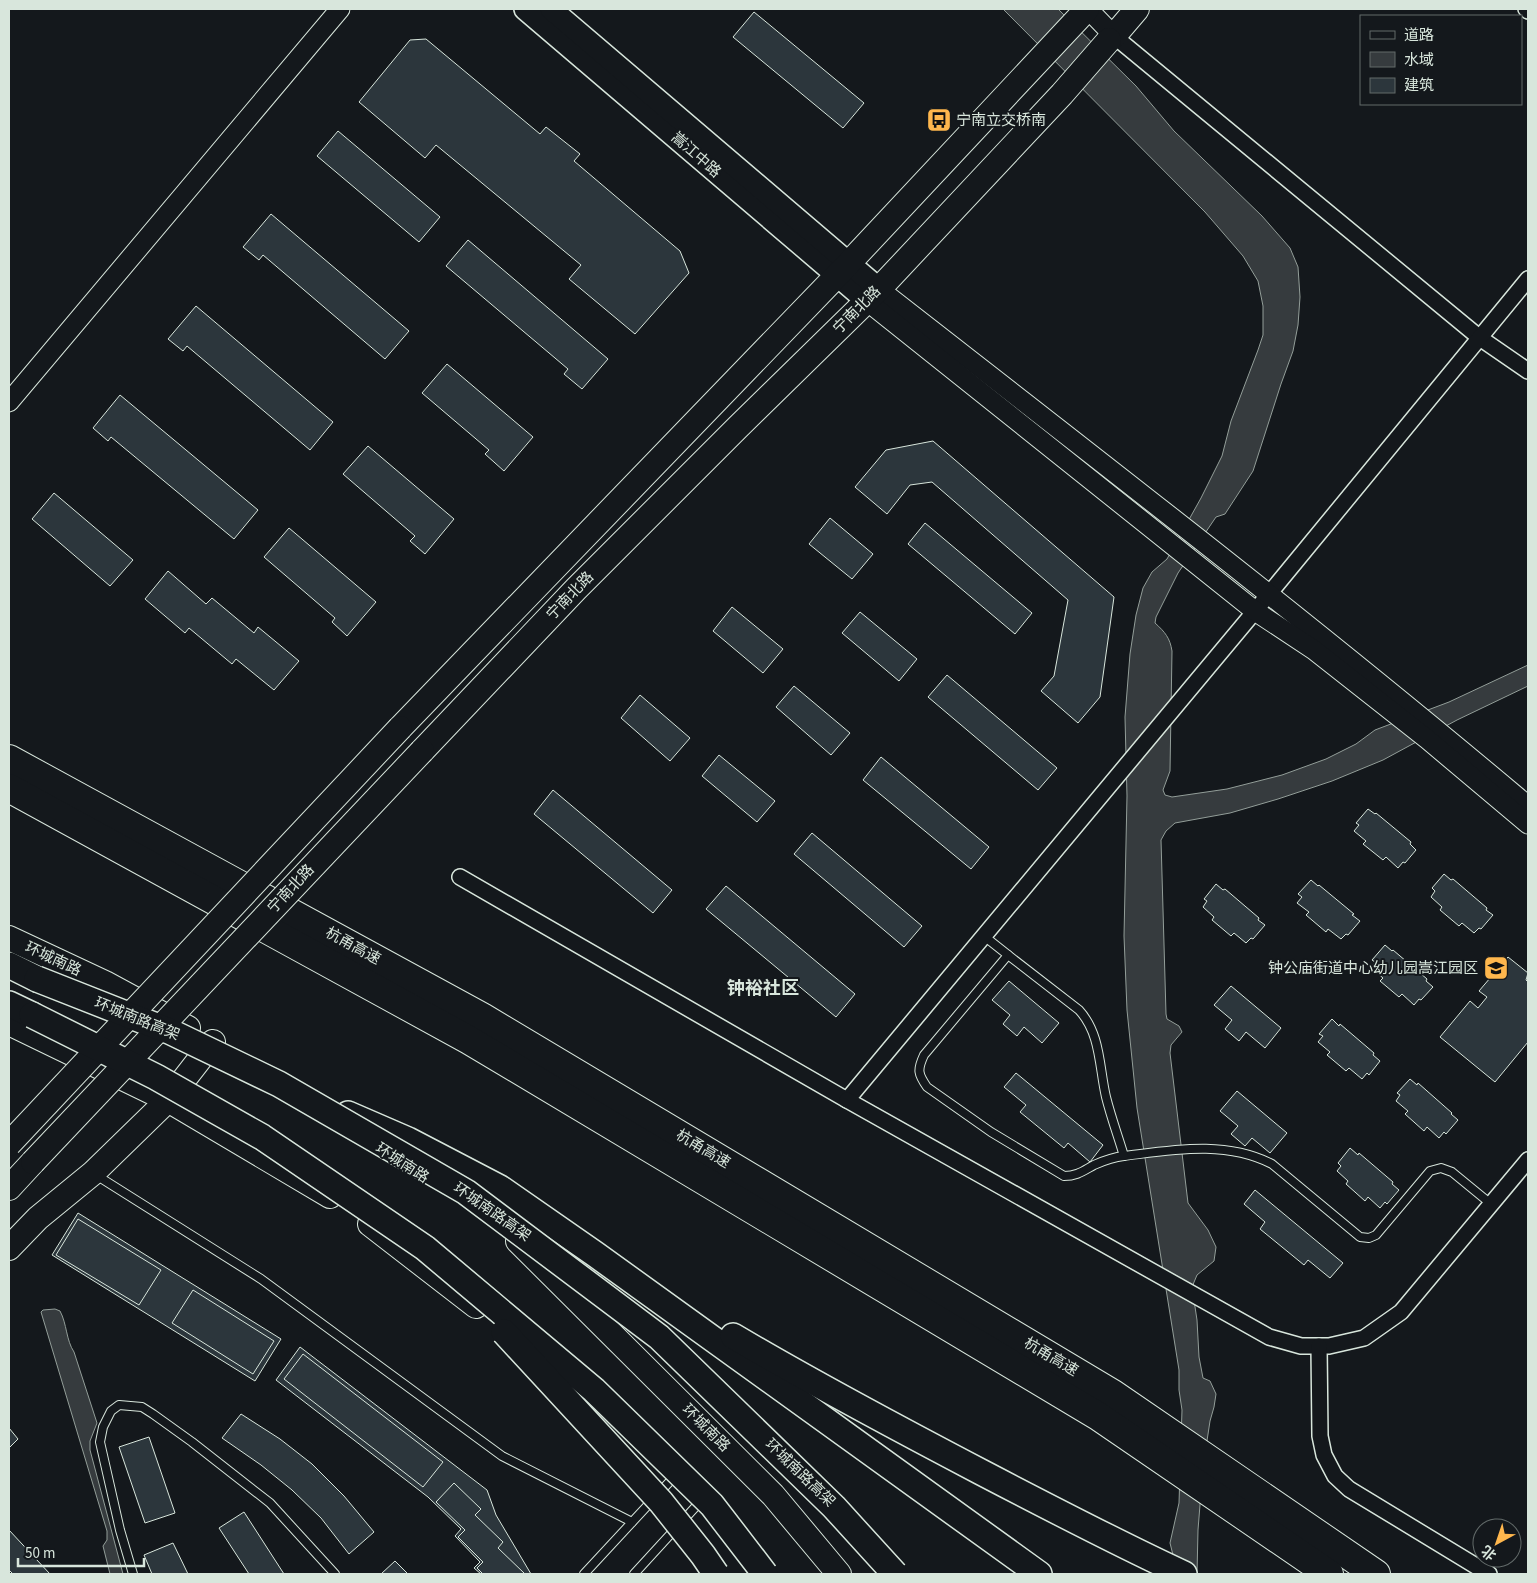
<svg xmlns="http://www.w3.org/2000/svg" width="1537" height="1583" viewBox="0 0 1537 1583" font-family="'Source Sans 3','Noto Sans SC',sans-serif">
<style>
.water{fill:#363b3e;stroke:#939e99}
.building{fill:#2c363c;stroke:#d8e6dc}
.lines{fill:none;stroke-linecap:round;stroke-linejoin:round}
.service-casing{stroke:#d8e6dc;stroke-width:10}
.minor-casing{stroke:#d8e6dc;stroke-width:18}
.tertiary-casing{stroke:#d8e6dc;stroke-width:21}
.secondary-casing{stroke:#d8e6dc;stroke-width:24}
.primary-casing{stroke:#d8e6dc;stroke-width:26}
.trunk-casing{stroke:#d8e6dc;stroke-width:28}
.motorway-casing{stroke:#d8e6dc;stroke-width:30}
.service{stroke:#14181c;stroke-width:8}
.minor{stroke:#14181c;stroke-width:15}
.tertiary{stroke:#14181c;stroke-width:19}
.secondary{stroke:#14181c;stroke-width:21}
.primary{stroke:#14181c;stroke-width:24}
.trunk{stroke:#14181c;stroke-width:25}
.motorway{stroke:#14181c;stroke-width:28}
.primary-bridge-casing{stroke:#d8e6dc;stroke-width:26;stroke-linecap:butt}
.trunk-bridge-casing{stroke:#d8e6dc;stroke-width:28;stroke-linecap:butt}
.primary-bridge{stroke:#14181c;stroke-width:24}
.trunk-bridge{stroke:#14181c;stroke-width:25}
.labels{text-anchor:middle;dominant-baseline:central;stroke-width:4;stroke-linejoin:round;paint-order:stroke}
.poi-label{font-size:15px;fill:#d8e6dc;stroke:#14181c;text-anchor:start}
.street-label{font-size:15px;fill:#d8e6dc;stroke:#14181c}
.quarter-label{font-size:18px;font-weight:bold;fill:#d8e6dc;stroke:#14181c}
</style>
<rect width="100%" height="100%" fill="#14181c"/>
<g class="water">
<path d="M1003,9H1058L1136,86L1174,131L1262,216L1290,248L1298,267L1300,297L1298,325L1293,351L1281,384L1253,471L1225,514L1216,517L1178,573L1156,617L1155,623C1165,632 1170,638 1172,651L1170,771L1163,790L1165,795L1172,797L1227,789L1282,775L1326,759L1356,744L1375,730L1449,702L1528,665V686L1457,720L1383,760L1332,781L1278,799L1230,813L1175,823L1166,831L1161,840L1166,1014L1167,1019L1179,1026L1182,1032L1171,1045L1170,1053L1188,1203L1208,1230L1216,1247L1214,1261L1197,1275L1192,1287L1197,1320L1199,1357L1203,1378L1210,1381L1216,1394L1214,1407L1210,1421L1203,1467L1198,1530L1197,1574H1169L1173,1555L1170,1543L1179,1503L1182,1410L1179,1390V1370L1137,1108L1127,1010L1124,936L1127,796L1125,717L1130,654L1136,615L1143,588L1152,572L1167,559L1201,498L1222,456L1231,421L1258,350L1263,335V306L1258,281L1243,256L1205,212Z"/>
<path d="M55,1309L60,1311C67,1324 66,1340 74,1352L97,1423L90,1441V1450L123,1574H110L103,1546L107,1540V1531L41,1312L43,1310Z"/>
</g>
<g class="building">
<polygon points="754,12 864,103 843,128 733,37"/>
<polygon points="426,39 540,134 546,127 580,154 574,161 680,251 689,273 635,334 569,279 581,265 436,145 425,158 359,102 410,40"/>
<polygon points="338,131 440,217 419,242 317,156"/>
<polygon points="271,214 409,331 385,359 263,255 259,260 243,247"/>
<polygon points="468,240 608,359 582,389 564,374 568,369 446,266"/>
<polygon points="196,306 333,422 310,450 187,346 183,351 168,339"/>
<polygon points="447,364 533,437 504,471 485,454 489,450 422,393"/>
<polygon points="120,395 258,510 234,539 111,437 108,441 93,428"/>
<polygon points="933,441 1114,597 1100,697 1078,723 1041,691 1054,676 1068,600 932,482 910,485 887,514 855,487 886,450"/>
<polygon points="368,446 454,519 425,554 410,541 415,536 343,474"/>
<polygon points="54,493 133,560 110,586 32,519"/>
<polygon points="830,518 873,554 852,579 809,544"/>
<polygon points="925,523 1032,613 1015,634 908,544"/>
<polygon points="289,528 376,602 347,636 332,622 335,618 264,557"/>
<polygon points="168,571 206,604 212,598 254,633 258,627 299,661 274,690 236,659 232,664 189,628 185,633 145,599"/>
<polygon points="732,607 783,649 763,673 713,631"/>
<polygon points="860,612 917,659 899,681 842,633"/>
<polygon points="947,675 1057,768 1038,790 928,697"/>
<polygon points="794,686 850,733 831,755 776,707"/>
<polygon points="640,695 690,738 670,761 621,718"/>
<polygon points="719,755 775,801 757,822 702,776"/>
<polygon points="881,757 989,847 971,869 863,780"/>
<polygon points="553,790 672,890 653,913 534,814"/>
<polygon points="1368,809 1375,814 1376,813 1411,842 1410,844 1416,850 1405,863 1403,862 1398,868 1386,857 1383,860 1363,844 1366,841 1354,831 1359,825 1356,823"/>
<polygon points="812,833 922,926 904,947 794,854"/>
<polygon points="1444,874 1451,880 1453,879 1487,908 1486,910 1493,915 1481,929 1479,928 1474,933 1462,923 1459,926 1440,910 1442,907 1431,897 1435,891 1432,888"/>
<polygon points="1311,880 1318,886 1319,885 1354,914 1352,915 1360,921 1348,935 1346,934 1341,939 1328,929 1326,932 1306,915 1309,912 1297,903 1302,897 1298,894"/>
<polygon points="1216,884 1223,890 1225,889 1259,918 1258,920 1265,925 1253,939 1251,938 1246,943 1234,933 1231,936 1212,920 1214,917 1203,907 1207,901 1204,899"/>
<polygon points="726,886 855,994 836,1017 706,909"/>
<polygon points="1385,945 1392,951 1393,950 1427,979 1426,981 1433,987 1421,1000 1419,999 1414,1005 1402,994 1399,997 1380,981 1383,978 1371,968 1375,962 1372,960"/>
<polygon points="1508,957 1528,973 1526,980 1528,982 1528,1042 1495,1082 1440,1037 1470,1001 1478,1008 1487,997 1479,991"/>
<polygon points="1009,981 1059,1023 1042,1043 1024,1027 1017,1036 1003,1024 1010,1015 992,1000"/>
<polygon points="1231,986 1281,1028 1265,1048 1246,1032 1239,1041 1225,1029 1232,1020 1214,1005"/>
<polygon points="1332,1019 1339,1026 1340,1024 1374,1053 1373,1055 1380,1061 1369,1075 1367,1073 1362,1079 1349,1068 1346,1071 1327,1055 1330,1052 1318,1042 1323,1036 1319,1034"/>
<polygon points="1016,1073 1103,1145 1090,1162 1068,1143 1064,1148 1020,1112 1026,1105 1004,1087"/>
<polygon points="1410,1079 1417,1085 1418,1083 1452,1113 1451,1114 1458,1120 1446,1134 1444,1132 1439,1138 1427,1127 1424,1131 1405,1114 1408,1111 1396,1101 1400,1095 1397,1093"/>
<polygon points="1237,1091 1287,1133 1270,1153 1252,1138 1245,1146 1231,1134 1238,1126 1220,1111"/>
<polygon points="1350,1148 1358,1155 1359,1153 1393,1182 1392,1184 1399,1190 1387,1204 1385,1202 1380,1208 1368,1197 1365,1201 1346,1184 1348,1181 1337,1171 1341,1166 1338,1163"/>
<polygon points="1255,1190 1343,1263 1330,1278 1308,1260 1304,1265 1260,1229 1265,1222 1244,1204"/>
<polygon points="78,1213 281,1339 255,1381 52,1255"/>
<polygon points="78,1219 161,1270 139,1305 56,1255"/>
<polygon points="193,1290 274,1341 253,1374 172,1323"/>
<polygon points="300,1347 487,1490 496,1515 531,1574 481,1574 474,1568 480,1562 455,1536 461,1529 428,1497 276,1380"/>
<polygon points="303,1354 443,1462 423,1487 284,1379"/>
<polygon points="241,1414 280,1439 312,1464 344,1496 374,1532 349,1554 321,1518 292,1490 261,1465 222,1438"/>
<polygon points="9,1428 18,1439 9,1448"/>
<polygon points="149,1437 175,1513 145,1523 119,1447"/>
<polygon points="454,1483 481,1509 475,1515 503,1542 498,1548 524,1573 523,1574 483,1574 477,1568 483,1562 458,1537 465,1530 436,1502"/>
<polygon points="244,1512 284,1574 249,1574 219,1528"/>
<polygon points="9,1530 50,1574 13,1574 9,1570"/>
<polygon points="173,1543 188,1574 152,1574 144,1555"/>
<polygon points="395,1561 408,1574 381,1574"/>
</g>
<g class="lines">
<defs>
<g id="service">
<path d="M984,936L1008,955L924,1055C917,1070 918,1074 927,1087L991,1132L1064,1176C1077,1176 1083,1171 1094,1165C1103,1161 1113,1157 1124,1156C1173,1150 1225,1140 1272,1164L1360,1237L1369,1238L1376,1235L1430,1171L1441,1168L1452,1172L1491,1204"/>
<path d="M1008,955L1079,1010C1101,1034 1099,1067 1106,1097C1111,1117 1118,1136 1124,1156"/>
<polyline points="96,1175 261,1279 502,1456 632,1522"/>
<polyline points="133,1574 120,1530 100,1442 103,1427 111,1411 119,1405 142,1407 153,1414 192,1442 270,1503 335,1574"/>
<polyline points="584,1574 673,1478"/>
<polyline points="634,1574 699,1503"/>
</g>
<g id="minor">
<polyline points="1526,9 1528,11"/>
<polyline points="1114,36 1480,338 1528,371"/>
<polyline points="460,877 847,1100 1255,611 1528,279"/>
<polyline points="847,1100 1269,1337 1301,1346 1329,1346 1364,1338 1401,1312 1528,1160"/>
<polyline points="1319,1346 1320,1436 1324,1455 1335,1476 1349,1489 1489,1574"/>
</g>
<g id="tertiary">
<polyline points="1088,9 1114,36"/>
<path d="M879,289C1097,459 1317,628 1528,806"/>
<polyline points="867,301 1255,611 1314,650 1427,739 1528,824"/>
<polyline points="9,402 340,9"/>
</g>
<g id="secondary">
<polyline points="525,9 867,301"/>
<polyline points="551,9 879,289"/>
</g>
<g id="primary">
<polyline points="1114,36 1137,9"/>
<polyline points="400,728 849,263 1087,9"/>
<polyline points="422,751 576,589 738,427 879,289 1062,94 1109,40"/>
<polyline points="9,938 105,983 188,1028"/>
<polyline points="9,1023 168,1100 330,1196"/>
<polyline points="9,1188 33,1162"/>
<polyline points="370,1224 476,1306"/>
<polyline points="518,1241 773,1495 839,1574"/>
<polyline points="9,1248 38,1218 93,1173 168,1100 213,1042"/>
</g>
<g id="trunk">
<polyline points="9,965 37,979"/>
<polyline points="9,1004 32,1015"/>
<polyline points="348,1114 408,1140 500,1188 595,1254 1039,1574"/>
<path d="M733,1336C814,1384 897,1428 981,1472C1048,1507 1115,1542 1184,1574"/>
</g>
<g id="motorway">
<polyline points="9,759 482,1017 1113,1394 1376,1574"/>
<polyline points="9,788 469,1040 1098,1416 1329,1574"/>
</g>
</defs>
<use href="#service" class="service-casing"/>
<use href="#minor" class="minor-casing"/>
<use href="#tertiary" class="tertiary-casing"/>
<use href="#secondary" class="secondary-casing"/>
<use href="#primary" class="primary-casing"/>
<use href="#trunk" class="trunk-casing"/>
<use href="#motorway" class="motorway-casing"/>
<use href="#service" class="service"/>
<use href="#minor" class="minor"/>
<use href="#tertiary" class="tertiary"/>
<use href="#secondary" class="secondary"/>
<use href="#primary" class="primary"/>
<use href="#trunk" class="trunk"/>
<use href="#motorway" class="motorway"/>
<defs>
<g id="primary-bridge">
<polyline points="9,1144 400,728"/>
<polyline points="33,1162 422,751"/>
</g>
<g id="trunk-bridge">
<polyline points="37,979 169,1031 279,1084 466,1192 659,1337 834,1507 895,1574"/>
<polyline points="32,1015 156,1077 262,1137 425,1248 594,1390 712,1505 765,1574"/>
<polyline points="504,1332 661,1502 703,1555 716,1574"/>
</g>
</defs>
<use href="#primary-bridge" class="primary-bridge-casing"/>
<use href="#trunk-bridge" class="trunk-bridge-casing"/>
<use href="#primary-bridge" class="primary-bridge"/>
<use href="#trunk-bridge" class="trunk-bridge"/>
</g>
<defs>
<symbol id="bus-square" viewBox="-11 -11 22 22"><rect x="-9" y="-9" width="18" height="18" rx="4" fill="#ffb74d" stroke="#14181c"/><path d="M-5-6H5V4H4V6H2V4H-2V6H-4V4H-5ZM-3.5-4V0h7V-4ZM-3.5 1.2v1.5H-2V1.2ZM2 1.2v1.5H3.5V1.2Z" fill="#111"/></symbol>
<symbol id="school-square" viewBox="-11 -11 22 22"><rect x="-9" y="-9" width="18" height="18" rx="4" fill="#ffb74d" stroke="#14181c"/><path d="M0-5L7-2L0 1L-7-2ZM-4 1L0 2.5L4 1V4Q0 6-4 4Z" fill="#111"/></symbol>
</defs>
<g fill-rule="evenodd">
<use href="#bus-square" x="925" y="106" width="28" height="28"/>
<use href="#school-square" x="1482" y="954" width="28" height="28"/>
</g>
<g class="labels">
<g class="poi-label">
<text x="956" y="120">宁南立交桥南</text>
<text x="1478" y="968" text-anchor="end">钟公庙街道中心幼儿园嵩江园区</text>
</g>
<g class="street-label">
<text transform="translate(696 155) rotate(41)">嵩江中路</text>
<text transform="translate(857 310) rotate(-45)">宁南北路</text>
<text transform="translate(570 596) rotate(-46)">宁南北路</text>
<text transform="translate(291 889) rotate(-47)">宁南北路</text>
<text transform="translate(353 946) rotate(29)">杭甬高速</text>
<text transform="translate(53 959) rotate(25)">环城南路</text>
<text transform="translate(137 1019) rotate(22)">环城南路高架</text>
<text transform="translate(703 1149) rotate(31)">杭甬高速</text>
<text transform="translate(402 1163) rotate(33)">环城南路</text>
<text transform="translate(492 1212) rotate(35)">环城南路高架</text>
<text transform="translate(1051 1357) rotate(31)">杭甬高速</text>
<text transform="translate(706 1428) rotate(45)">环城南路</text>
<text transform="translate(800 1473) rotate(44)">环城南路高架</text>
</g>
<g class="quarter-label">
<text x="763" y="988">钟裕社区</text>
</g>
</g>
<rect width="1537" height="1583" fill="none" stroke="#d8e6dc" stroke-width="20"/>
<rect x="1360" y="15" width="162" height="90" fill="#14181c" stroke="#626a69"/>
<rect x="1370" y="31" width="25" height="8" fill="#14181c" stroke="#626a69"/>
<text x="1404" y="40" font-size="15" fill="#d8e6dc">道路</text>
<rect x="1370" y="52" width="25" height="15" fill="#363b3e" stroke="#626a69"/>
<text x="1404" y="65" font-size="15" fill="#d8e6dc">水域</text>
<rect x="1370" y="78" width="25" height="15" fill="#2c363c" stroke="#626a69"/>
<text x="1404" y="90" font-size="15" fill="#d8e6dc">建筑</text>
<g transform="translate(1497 1543) rotate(220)"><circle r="24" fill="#14181c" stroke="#626a69"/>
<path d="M0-4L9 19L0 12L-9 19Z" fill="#ffb74d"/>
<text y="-8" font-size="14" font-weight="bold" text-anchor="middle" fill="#d8e6dc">北</text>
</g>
<path d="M18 1558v8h126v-8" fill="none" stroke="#d8e6dc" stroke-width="2.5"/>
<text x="25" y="1558" font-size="15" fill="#d8e6dc" stroke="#14181c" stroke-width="4" paint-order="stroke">50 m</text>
</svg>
